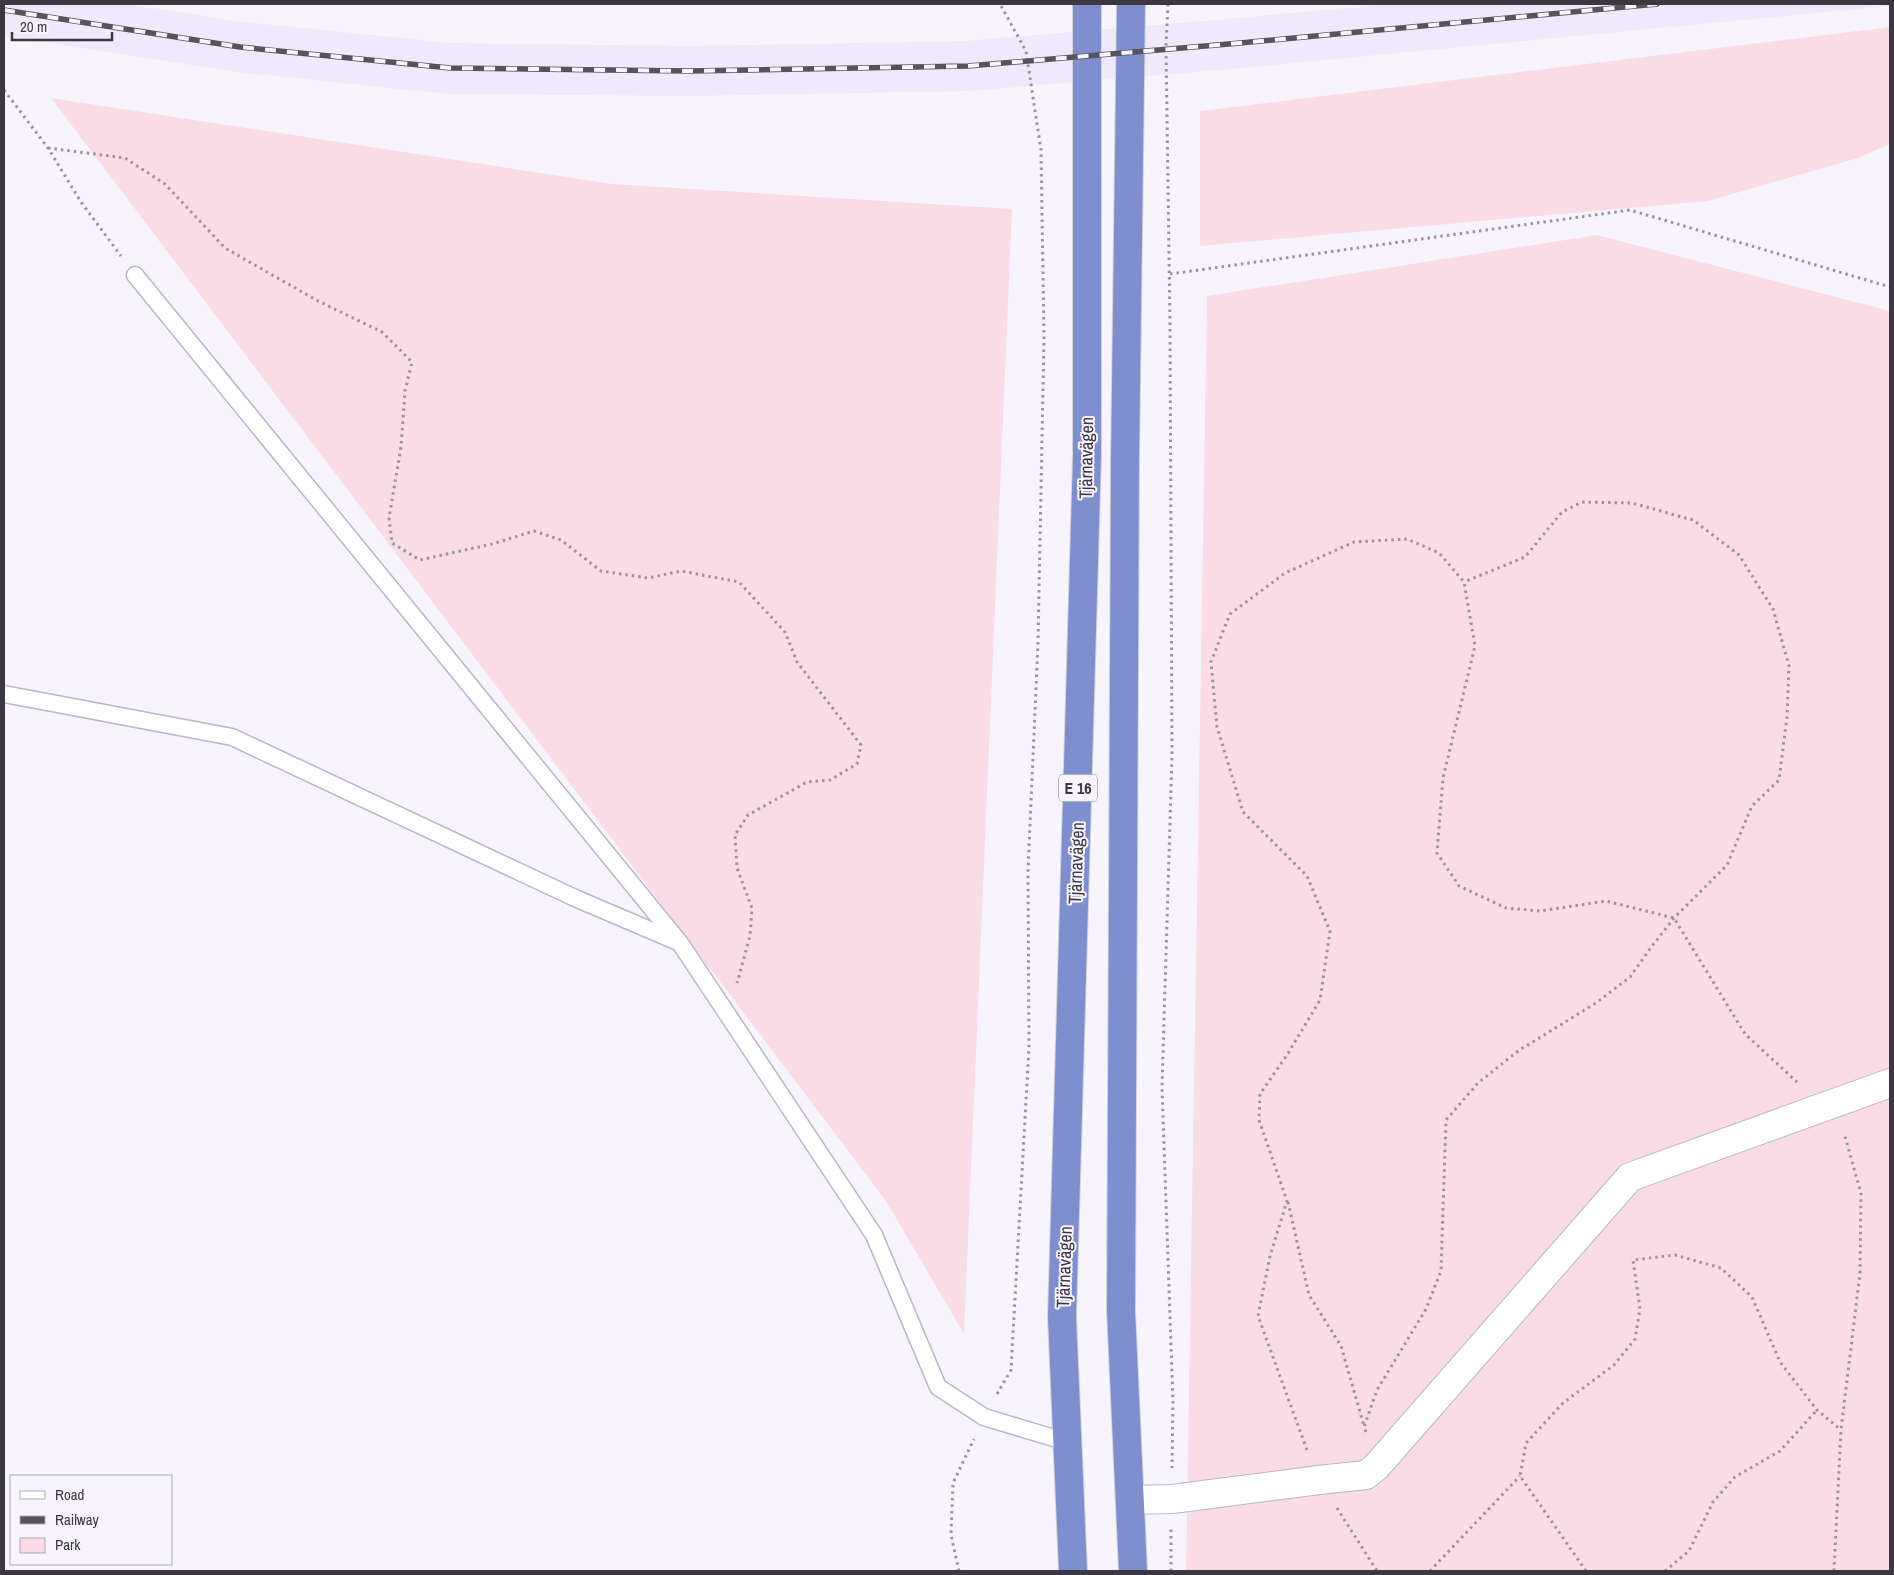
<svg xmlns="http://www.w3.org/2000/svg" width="1894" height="1575" viewBox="0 0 1894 1575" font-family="'Archivo Narrow',sans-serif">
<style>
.built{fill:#efe9fc}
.green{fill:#fadce7}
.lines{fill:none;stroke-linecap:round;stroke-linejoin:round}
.lane-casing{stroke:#bbb5ca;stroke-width:19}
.street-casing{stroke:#bbb5ca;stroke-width:30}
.highway-casing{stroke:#d4d3d5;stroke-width:30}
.path{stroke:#98959f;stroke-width:3;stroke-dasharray:2.5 4;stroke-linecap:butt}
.lane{stroke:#fff;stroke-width:16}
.street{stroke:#fff;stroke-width:28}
.highway{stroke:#7e8fd0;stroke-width:28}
.rail-casing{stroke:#56535c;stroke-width:5.5}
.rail{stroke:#f7f4fe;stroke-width:4;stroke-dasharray:11;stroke-linecap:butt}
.labels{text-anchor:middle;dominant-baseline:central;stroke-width:4;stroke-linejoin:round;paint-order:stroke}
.shield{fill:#f7f4fe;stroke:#73707a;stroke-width:1}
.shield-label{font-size:16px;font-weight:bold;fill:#3b3841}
.street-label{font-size:18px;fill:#3b3841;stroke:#f7f4fe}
</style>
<rect width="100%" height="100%" fill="#f7f4fe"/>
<polygon class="built" points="4,4 128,4 243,22 451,43 689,46 966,41 1227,19 1389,4 1890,4 1890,6 1231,69 969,91 690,96 448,94 237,72 4,36"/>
<g class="green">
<polygon points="1890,27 1890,144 1858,158 1708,201 1200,246 1200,111"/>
<polygon points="51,98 612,184 1012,209 964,1334 886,1201"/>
<polygon points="1597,235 1890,311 1890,1571 1186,1571 1207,296"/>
</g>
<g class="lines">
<defs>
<g id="lane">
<polyline points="135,275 680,943 874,1235 938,1387 984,1417 1067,1442"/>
<polyline points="4,694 232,737 575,898 678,942"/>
</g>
<polyline id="street" points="1130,1500 1172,1499 1319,1480 1366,1475 1376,1467 1630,1177 1890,1083"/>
<g id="highway">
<polyline points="1131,4 1125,462 1121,1311 1133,1571"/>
<polyline points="1073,1571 1062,1317 1087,456 1087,4"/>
</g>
</defs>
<use href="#lane" class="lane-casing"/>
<use href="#street" class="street-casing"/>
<use href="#highway" class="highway-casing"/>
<g class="path">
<polyline points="1168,4 1166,46 1170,325 1172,756 1162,1088 1173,1402 1172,1468"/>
<polyline points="4,90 48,148 81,202 121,256"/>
<polyline points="48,148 125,158 165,184 225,248 318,301 382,332 412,362 405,391 401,447 389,518 392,543 420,560 492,544 534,531 561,540 601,571 648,578 681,571 739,582 785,632 797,662 861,745 857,764 830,780 807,782 748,815 735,835 737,868 752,908 750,936 737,983"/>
<polyline points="1170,274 1630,210 1890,287"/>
<polyline points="1288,1202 1309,1295 1341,1346 1364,1426"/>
<polyline points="997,1394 1011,1370 1029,1047 1028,871 1038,642 1044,338 1041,150 1026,51 1000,4"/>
<polyline points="1366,1432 1364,1427 1377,1390 1426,1309 1441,1271 1446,1120 1478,1083 1518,1051 1596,1003 1630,977 1652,946 1674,918 1727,865 1752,806 1779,780 1787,717 1789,666 1773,609 1739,555 1693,520 1632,503 1582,502 1562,512 1525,557 1464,582"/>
<polyline points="1307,1450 1258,1316 1270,1256 1287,1201 1259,1120 1260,1094 1287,1055 1320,1000 1330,931 1307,876 1243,812 1217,727 1211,662 1230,614 1285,573 1354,542 1407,539 1439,553 1464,582 1475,646 1443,778 1437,853 1459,886 1506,908 1540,911 1606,901 1674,918 1745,1034 1797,1082"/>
<polyline points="1337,1508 1377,1571"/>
<polyline points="959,1571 951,1535 953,1483 974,1439"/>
<polyline points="1171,1571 1171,1529"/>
<polyline points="1430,1571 1520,1476"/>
<polyline points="1586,1571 1520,1476 1526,1443 1563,1403 1614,1365 1635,1339 1640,1309 1633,1260 1675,1255 1721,1268 1752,1297 1780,1362 1817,1410 1841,1430"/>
<polyline points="1665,1571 1689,1551 1713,1502 1735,1477 1780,1451 1817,1410"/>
<polyline points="1834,1571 1841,1430 1860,1273 1861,1193 1844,1133"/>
</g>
<use href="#lane" class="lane"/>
<use href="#street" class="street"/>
<use href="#highway" class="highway"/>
<defs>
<polyline id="rail" points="4,10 240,47 450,68 689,71 968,66 1229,44 1657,4"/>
</defs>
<use href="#rail" class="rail-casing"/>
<use href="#rail" class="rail"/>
</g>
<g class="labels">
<rect class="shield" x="1059" y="774.5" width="38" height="27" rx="4"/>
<g class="shield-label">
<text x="1078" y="788">E 16</text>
</g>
<g class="street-label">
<text transform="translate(1086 458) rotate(-89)">Tjärnavägen</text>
<text transform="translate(1076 863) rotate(-88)">Tjärnavägen</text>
<text transform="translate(1064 1267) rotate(-88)">Tjärnavägen</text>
</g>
</g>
<rect width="1894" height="1575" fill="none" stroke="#3b3841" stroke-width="10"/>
<rect x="10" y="1475" width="162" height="90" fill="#f7f4fe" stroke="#aca9b2"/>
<rect x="20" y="1491" width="25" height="8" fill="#ffffff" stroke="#aca9b2"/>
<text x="55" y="1500" font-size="15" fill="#3b3841">Road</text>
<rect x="20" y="1516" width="25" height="8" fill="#56535c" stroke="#aca9b2"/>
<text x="55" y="1525" font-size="15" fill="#3b3841">Railway</text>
<rect x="20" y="1538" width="25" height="15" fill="#fadce7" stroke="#aca9b2"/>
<text x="55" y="1550" font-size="15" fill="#3b3841">Park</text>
<path d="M12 32v8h100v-8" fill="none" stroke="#3b3841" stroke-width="2.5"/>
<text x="20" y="32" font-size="15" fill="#3b3841" stroke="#f7f4fe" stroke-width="4" paint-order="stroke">20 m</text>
</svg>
